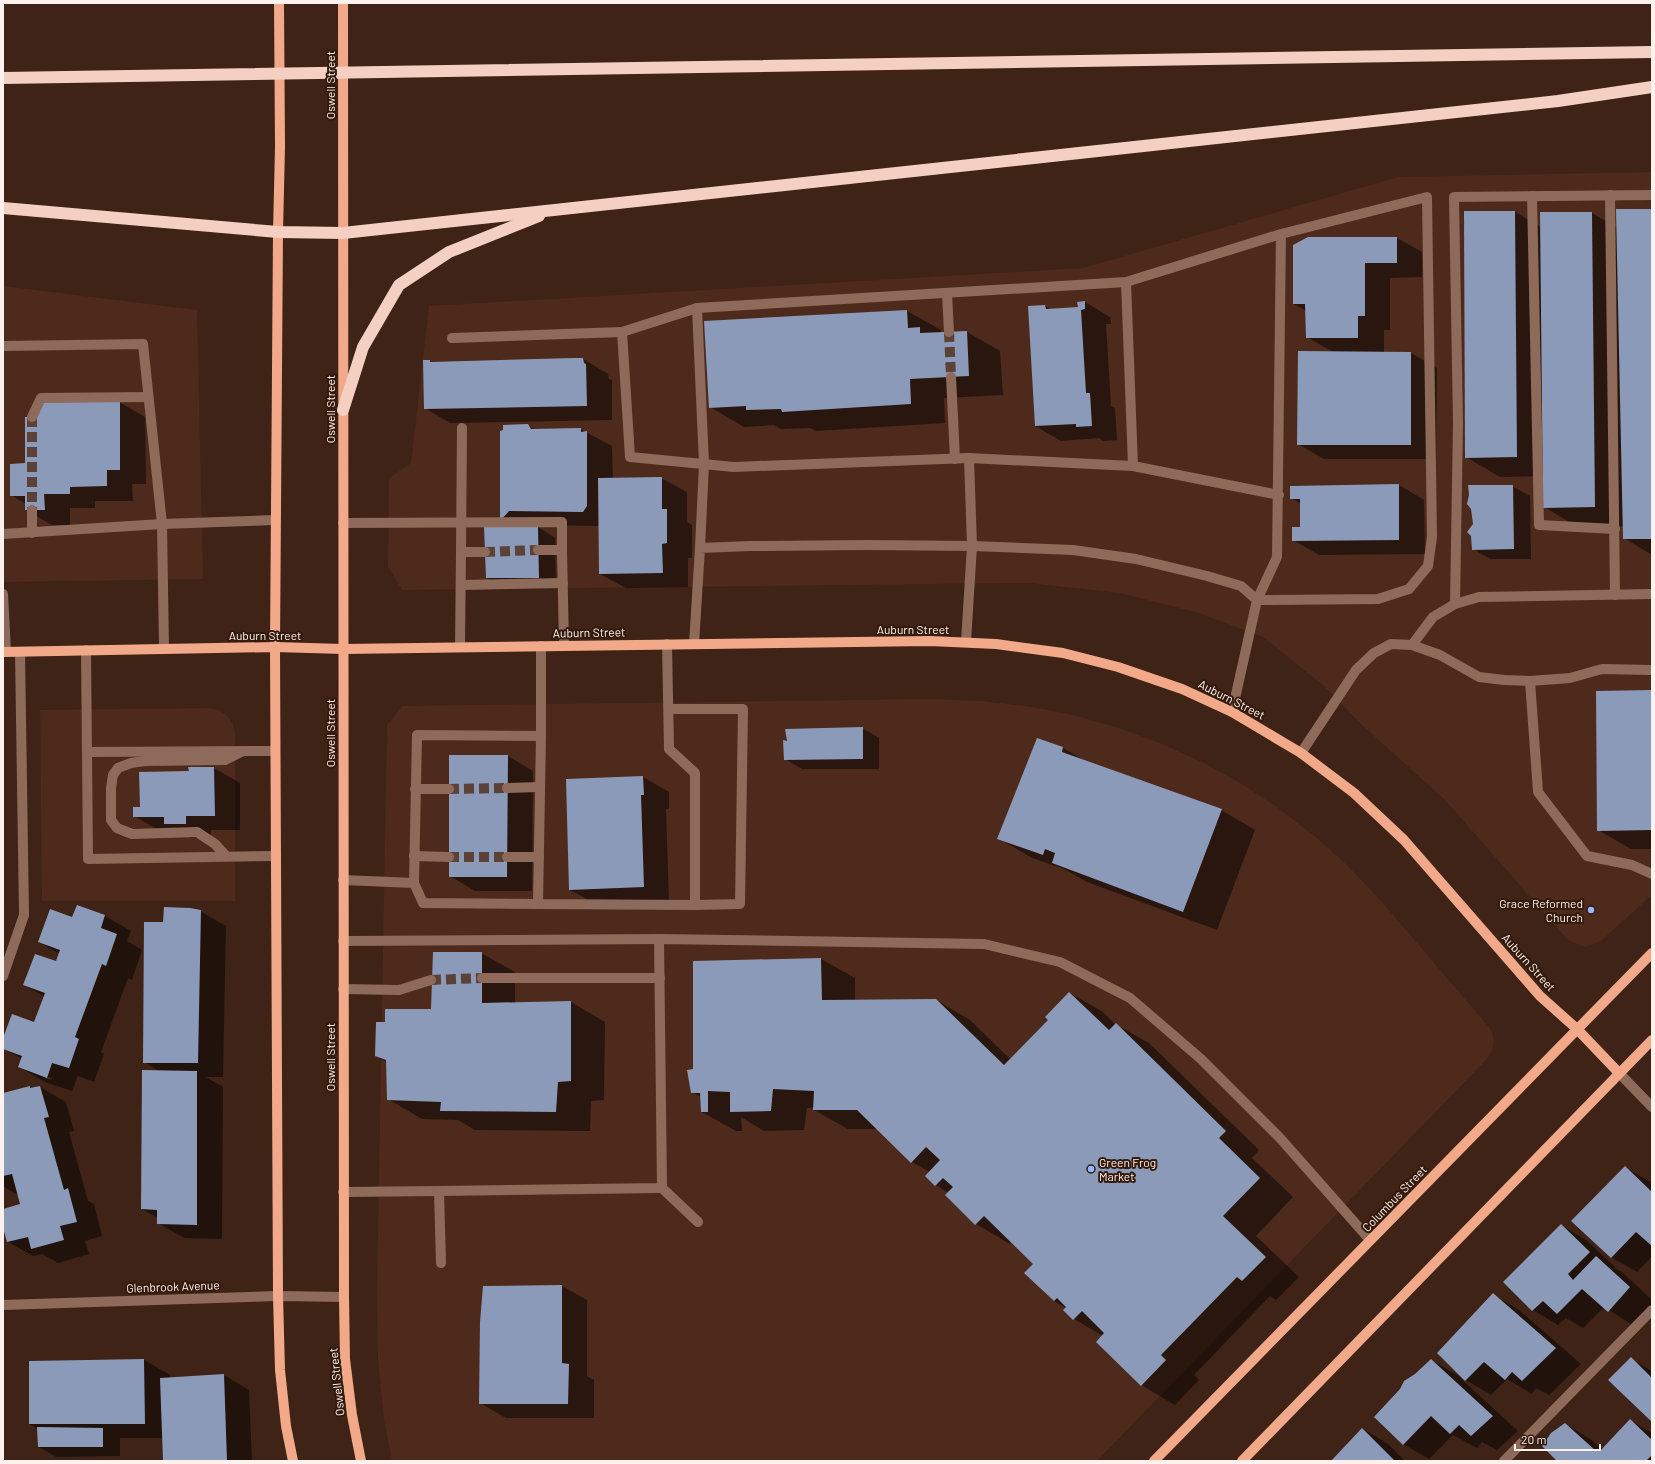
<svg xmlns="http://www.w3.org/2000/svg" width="1655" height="1464" viewBox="0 0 1655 1464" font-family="Barlow,sans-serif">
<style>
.built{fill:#4d2a1b}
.shadow{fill:#0007;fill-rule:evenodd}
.building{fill:#8c9ab9}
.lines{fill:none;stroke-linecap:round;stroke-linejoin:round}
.minor-tunnel{stroke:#5c4236;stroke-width:10;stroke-dasharray:10 5;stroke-linecap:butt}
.minor{stroke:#8e6a5b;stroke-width:10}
.major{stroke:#f1a98a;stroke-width:10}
.highway{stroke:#f4d0c2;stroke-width:12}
.poi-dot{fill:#96b6fd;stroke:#34190d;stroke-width:1.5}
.labels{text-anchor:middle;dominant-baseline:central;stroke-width:4;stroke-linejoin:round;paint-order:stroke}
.street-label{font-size:12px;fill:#fdf2ed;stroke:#34190d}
.poi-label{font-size:12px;fill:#fdf2ed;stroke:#34190d;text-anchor:end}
</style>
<rect width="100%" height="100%" fill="#3f2316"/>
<g class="built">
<polygon points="1652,172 1652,895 1601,941 1585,947 1568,940 1445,800 1363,726 1324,686 1263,637 1199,613 1120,593 1029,583 402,590 388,567 389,478 411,463 429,306 1083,268 1398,177"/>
<polygon points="3,286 197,310 203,579 3,582"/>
<polygon points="930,699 981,701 1032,707 1073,715 1122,729 1160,743 1206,764 1242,784 1277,807 1317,838 1347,865 1382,902 1488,1026 1493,1034 1494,1043 1492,1051 1487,1059 1097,1461 392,1461 384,1420 378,1360 377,1291 387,725 402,706"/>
<polygon points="211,708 219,710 227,716 233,724 235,733 235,901 42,901 40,710"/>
</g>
<g class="shadow">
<polygon points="1652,210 1652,555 1624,538 1623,526 1578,527 1544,507 1544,476 1500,477 1466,457 1515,212 1541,227 1592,213 1618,228"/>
<polygon points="1397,238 1422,252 1422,277 1390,278 1390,330 1384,330 1384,353 1411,353 1437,368 1436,459 1324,459 1298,444 1333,352 1307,337 1306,311 1294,304"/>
<polygon points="1085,302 1110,317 1111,324 1106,324 1111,406 1115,408 1117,440 1103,441 1099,438 1061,441 1035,426 1045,306 1052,310 1079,308"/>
<polygon points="907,311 941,330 941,333 967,332 1000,351 1003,395 944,398 945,423 816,431 810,428 781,429 774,425 744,427 710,407"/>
<polygon points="583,359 608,374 609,379 612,380 612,420 450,423 425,408 430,361 432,363"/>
<polygon points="119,402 145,417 146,484 132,484 133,501 95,501 95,508 70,508 70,525 52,525 26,510 26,504 11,495 26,464"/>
<polygon points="528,426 536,430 580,429 612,446 613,479 661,478 687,492 687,522 692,525 692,558 688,558 688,587 626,588 600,574 599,526 535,525 555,538 556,587 504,588 487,578 501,517"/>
<polygon points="1399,485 1424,500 1425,554 1319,555 1293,540 1301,528 1301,504 1291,498"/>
<polygon points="1512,486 1530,496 1531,559 1490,559 1473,549"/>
<polygon points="1652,691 1652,849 1631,849 1598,830"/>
<polygon points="862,728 879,738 879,769 802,769 785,759"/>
<polygon points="1037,739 1063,748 1087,762 1221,810 1255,830 1217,930 1087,882 1064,869 1032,858 998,838"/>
<polygon points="508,756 533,771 532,891 475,891 450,876"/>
<polygon points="214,768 240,783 240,830 211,830 211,838 191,838 178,831 160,831 134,816 141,808 190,772"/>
<polygon points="643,777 669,792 669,809 666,809 669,902 596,904 570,890"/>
<path d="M78,906L105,916L131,931L127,941L142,950L132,980L128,978L101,1052L104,1054L94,1082L78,1076L72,1091L45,1082L19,1067L22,1059L3,1048V1041L34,1023L44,996L24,985L56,962L60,954L39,942L73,919ZM45,1076L52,1078L51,1080L45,1078Z"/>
<polygon points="200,911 226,926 223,1077 206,1077 223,1087 222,1239 184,1238 158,1223 158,1218 142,1209 159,1071 144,1062"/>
<polygon points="481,953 515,972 515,1003 571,1002 605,1022 604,1100 591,1101 590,1131 475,1130 458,1120 422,1119 388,1099 387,1062 376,1056 386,1023 432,1010"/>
<polygon points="821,959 855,978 855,1001 936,1000 970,1020 1011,1060 1049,1020 1070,993 1103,1012 1115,1024 1149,1043 1259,1150 1252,1158 1293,1197 1256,1236 1299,1277 1276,1300 1270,1296 1194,1375 1199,1380 1175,1405 1141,1385 1103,1336 1074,1319 1064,1310 1066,1308 1054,1301 1026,1273 1034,1264 1011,1242 1010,1244 976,1224 946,1195 949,1193 936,1185 930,1172 912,1162 878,1129 848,1129 814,1110 815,1108 807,1108 804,1130 764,1131 741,1117 742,1131 736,1131 702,1112 701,1097 692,1092 694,1069"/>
<polygon points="30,1087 33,1089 40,1087 66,1102 74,1131 69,1132 88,1201 94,1204 102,1236 85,1241 89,1254 58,1263 42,1254 33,1256 8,1242 3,1224 3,1210 22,1205 19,1193 16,1194 3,1186 3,1094"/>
<polygon points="1626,1168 1652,1183 1652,1256 1637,1272 1611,1257"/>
<polygon points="1561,1225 1586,1240 1615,1267 1614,1268 1622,1272 1652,1300 1652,1306 1634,1326 1604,1307 1583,1328 1566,1318 1558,1325 1533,1310"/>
<polygon points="562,1286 587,1300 587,1376 594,1380 594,1418 506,1418 480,1403"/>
<polygon points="1494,1295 1519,1310 1581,1364 1549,1395 1536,1388 1532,1394 1507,1379 1491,1395 1466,1380"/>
<polygon points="1631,1359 1652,1371 1652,1420"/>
<polygon points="144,1360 170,1375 170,1378 224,1375 249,1390 252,1461 164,1461 163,1438 120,1438 120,1456 56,1457 39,1447 38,1429 30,1424"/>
<polygon points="1431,1360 1457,1375 1518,1431 1497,1450 1482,1442 1477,1448 1453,1435 1429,1459 1403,1444 1416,1375"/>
<polygon points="1631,1421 1652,1433 1652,1461 1559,1461 1565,1424 1590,1439 1603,1450"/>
<polygon points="1363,1429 1388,1444 1405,1461 1333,1461"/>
</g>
<g class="building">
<polygon points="1616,209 1652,209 1652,539 1623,539"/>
<polygon points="1464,211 1515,211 1517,457 1465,458"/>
<polygon points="1540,212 1592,212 1595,507 1543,508"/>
<polygon points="1308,237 1397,237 1397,263 1365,263 1365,316 1358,316 1358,338 1306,338 1305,304 1293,304 1293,245"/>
<polygon points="1085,301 1085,309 1081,310 1086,393 1090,393 1092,426 1076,427 1076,424 1035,426 1028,306 1045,305 1046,309 1078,307 1077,302"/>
<polygon points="907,310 908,328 920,327 920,333 967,331 969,376 910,379 911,404 782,412 781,409 746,410 746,406 709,408 704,321"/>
<polygon points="1298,351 1411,352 1411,445 1297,445"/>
<polygon points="573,358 583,358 584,363 586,364 587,406 424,409 423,360 430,360 430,362"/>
<polygon points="120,401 120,470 107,470 107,486 70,487 70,494 44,494 45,510 25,510 25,496 10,496 10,464 25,463 25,417 36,417 36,402"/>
<polygon points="528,424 531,429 581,428 581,432 587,431 587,506 583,512 509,511 502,519 500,518 500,431 503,430 503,425"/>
<polygon points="662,477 662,509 667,509 667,543 662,544 663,573 599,574 598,478"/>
<polygon points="1399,484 1399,540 1292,541 1292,527 1300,527 1300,499 1290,499 1290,486"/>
<polygon points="1468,485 1513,485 1514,549 1472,550 1471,536 1467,532 1473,524 1471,509 1467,504 1469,495"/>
<polygon points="484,527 538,527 539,578 486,578"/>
<polygon points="1652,690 1652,830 1597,831 1596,691"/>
<polygon points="863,727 863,759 784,760 783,740 787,741 785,729"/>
<polygon points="1037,738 1063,747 1062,752 1222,809 1183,912 1052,863 1055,853 1045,849 1043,855 997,839"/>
<polygon points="449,755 508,755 507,877 449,877"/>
<polygon points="188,767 214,767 215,816 186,816 186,824 164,824 164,817 133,817 133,807 140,807 139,772 189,771"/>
<polygon points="643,776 644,795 641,795 644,887 569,890 566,779"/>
<polygon points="77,905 105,915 101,928 117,934 106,966 102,964 75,1037 79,1039 69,1068 52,1063 47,1078 18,1067 22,1056 3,1049 3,1038 12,1014 34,1022 45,993 23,985 35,954 56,961 60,950 38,942 50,909 72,917"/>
<polygon points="164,907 190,908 201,910 198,1063 143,1063 144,922 163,922"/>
<polygon points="433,952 482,952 482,1003 571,1001 571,1081 558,1082 556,1112 440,1111 441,1102 387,1100 386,1060 375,1056 376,1022 385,1022 385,1009 431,1009"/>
<polygon points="821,958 822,1000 936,999 1004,1065 1048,1020 1045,1017 1069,992 1109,1030 1116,1023 1226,1131 1219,1138 1260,1178 1223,1216 1266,1257 1242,1281 1237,1277 1161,1355 1166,1360 1141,1386 1096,1342 1104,1333 1082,1311 1073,1320 1063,1310 1066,1307 1057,1298 1054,1301 1024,1273 1033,1264 984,1216 975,1225 945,1195 953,1187 943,1178 935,1186 925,1176 940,1160 926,1147 911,1163 857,1110 813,1110 814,1091 773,1089 771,1111 730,1112 730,1092 708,1091 708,1112 701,1112 700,1093 691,1093 687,1070 693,1069 693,961"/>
<polygon points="142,1070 197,1071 197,1225 157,1224 157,1210 141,1209"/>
<polygon points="30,1086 30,1088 40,1086 49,1117 44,1118 64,1190 68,1188 77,1222 60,1226 64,1240 31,1249 28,1237 7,1242 3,1228 3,1209 20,1204 12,1174 3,1176 3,1093"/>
<polygon points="1625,1166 1652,1192 1652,1246 1636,1232 1611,1258 1571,1221"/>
<polygon points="1561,1224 1590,1252 1568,1274 1573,1280 1596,1256 1630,1287 1608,1312 1582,1289 1557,1314 1543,1301 1532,1311 1503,1282"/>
<polygon points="562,1285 562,1363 569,1364 568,1404 479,1404 480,1322 483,1286"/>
<polygon points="1493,1293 1556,1348 1522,1381 1512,1372 1505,1380 1484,1362 1465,1381 1437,1353"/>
<polygon points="1631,1357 1652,1378 1652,1422 1608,1380"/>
<polygon points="144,1359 145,1424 29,1424 29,1361"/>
<polygon points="1431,1359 1493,1416 1471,1436 1459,1425 1450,1434 1431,1416 1403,1445 1374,1417 1400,1389 1404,1381 1415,1374"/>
<polygon points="224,1374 227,1461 163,1461 160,1378"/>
<polygon points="1630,1419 1652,1440 1652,1455 1646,1461 1557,1461 1542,1446 1551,1433 1565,1423 1596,1451 1601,1450"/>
<polygon points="37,1427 103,1428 103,1447 38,1447"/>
<polygon points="1362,1428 1395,1461 1331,1461"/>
</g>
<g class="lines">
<g class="minor-tunnel">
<polyline points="949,332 951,377"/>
<polyline points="32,417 32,510"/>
<polyline points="485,552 538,550"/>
<polyline points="449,789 507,788"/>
<polyline points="449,857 507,857"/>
<polyline points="431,980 482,978"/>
</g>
<g class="minor">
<polyline points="1610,195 1615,595"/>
<polyline points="1532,196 1539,525 1615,529"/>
<polyline points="1126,282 1133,466"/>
<polyline points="947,293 949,332"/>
<polyline points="697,308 704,464 700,548"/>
<polyline points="452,338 622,332"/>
<polyline points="3,346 143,344 162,524 164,649"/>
<polyline points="951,377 955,459"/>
<polyline points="32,417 41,398 148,397"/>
<polyline points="462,428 461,552 485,552"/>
<polyline points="1279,495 1133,466 969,458 734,467 630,457 622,332 697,308 1126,282 1281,234 1427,197 1432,537 1428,566 1409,589 1378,599 1257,600 1277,557 1281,234"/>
<polyline points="32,510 32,533"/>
<polyline points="343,523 562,522 562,550"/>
<polyline points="3,534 162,524 275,520"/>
<polyline points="538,550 562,550 564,646"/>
<polyline points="461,585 563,583"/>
<polyline points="3,594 6,652"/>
<polyline points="1455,604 1458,423 1454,197 1652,195"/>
<polyline points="966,642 972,546 969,458"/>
<polyline points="667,644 669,749 695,773 695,905 740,904 743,709 669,709"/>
<polyline points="694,644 700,548 750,546 867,545 972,546 1073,550 1136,559 1207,576 1241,586 1257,600 1232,712"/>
<polyline points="1412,645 1433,617 1455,604 1479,597 1652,594"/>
<polyline points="541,646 541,736 538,904 695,905"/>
<polyline points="460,647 461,552"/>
<polyline points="86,650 88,859 276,856"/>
<polyline points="1530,681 1538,792 1587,856 1632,865 1652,874"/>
<polyline points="87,752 275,751"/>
<polyline points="1301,753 1356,670 1374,653 1391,644 1412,645 1440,655 1479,677 1504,680 1530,681 1570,678 1602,669 1652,670"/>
<polyline points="507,788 539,787"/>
<polyline points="415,789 449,789"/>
<polyline points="226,856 215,844 197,832 132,834 117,828 111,820 111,788 113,775 118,768 131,763 145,761 225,760 243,751"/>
<polyline points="414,856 449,857"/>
<polyline points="507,857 539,857"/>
<polyline points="343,880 414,883 423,903 538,904"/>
<polyline points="414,883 417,735 541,736"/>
<polyline points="343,941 659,939"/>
<polyline points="3,976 24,915 20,652"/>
<polyline points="482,978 660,978"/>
<polyline points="343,989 399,990 431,980"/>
<polyline points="1619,1073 1652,1107"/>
<polyline points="662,1188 698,1222"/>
<polyline points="343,1192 439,1191"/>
<polyline points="441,1263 439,1191 662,1188 659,939 984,944 1060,962 1130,998 1201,1059 1280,1138 1370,1240"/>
<polyline points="3,1305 278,1296 344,1297"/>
<polyline points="1504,1461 1652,1310"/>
</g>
<g class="major">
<polyline points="279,3 280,147 278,232 275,647 278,1296 280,1370 286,1426 293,1461"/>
<polyline points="343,3 344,1297 345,1359 352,1415 361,1461"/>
<polyline points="3,652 275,647 343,649 930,641 996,644 1063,653 1118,667 1182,689 1232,712 1301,753 1354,793 1404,840 1540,996 1577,1029 1619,1073"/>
<polyline points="1154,1461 1652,953"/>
<polyline points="1242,1461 1652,1040"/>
</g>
<g class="highway">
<polyline points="3,78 1652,52"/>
<polyline points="3,208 278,232 343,233 1558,101 1652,87"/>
<polyline points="343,410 363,347 399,285 449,252 539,216"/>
</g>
</g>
<g class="poi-dot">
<circle cx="1591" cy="910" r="4"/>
<circle cx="1091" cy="1169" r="4"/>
</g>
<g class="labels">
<g class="street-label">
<text transform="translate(330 85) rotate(-90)">Oswell Street</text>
<text transform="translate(330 409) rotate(-90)">Oswell Street</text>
<text x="913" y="629">Auburn Street</text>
<text transform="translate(589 632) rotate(-1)">Auburn Street</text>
<text x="265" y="635">Auburn Street</text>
<text transform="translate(1232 699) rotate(27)">Auburn Street</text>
<text transform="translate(330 733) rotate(-90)">Oswell Street</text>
<text transform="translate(1529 962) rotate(48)">Auburn Street</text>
<text transform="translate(330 1057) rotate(-90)">Oswell Street</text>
<text transform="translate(1394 1198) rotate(-46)">Columbus Street</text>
<text transform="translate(173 1286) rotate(-2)">Glenbrook Avenue</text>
<text transform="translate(336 1382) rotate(-96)">Oswell Street</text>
</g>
<g class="poi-label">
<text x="1583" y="903">Grace Reformed<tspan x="1583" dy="14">Church</tspan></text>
<text x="1099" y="1162" text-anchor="start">Green Frog<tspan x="1099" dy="14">Market</tspan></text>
</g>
</g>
<rect width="1655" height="1464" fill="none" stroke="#fdf2ed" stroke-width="8"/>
<path d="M1515 1444v6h85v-6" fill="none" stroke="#fdf2ed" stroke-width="2"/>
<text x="1521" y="1444" font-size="12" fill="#fdf2ed" stroke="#34190d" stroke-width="3" paint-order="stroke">20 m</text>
</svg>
